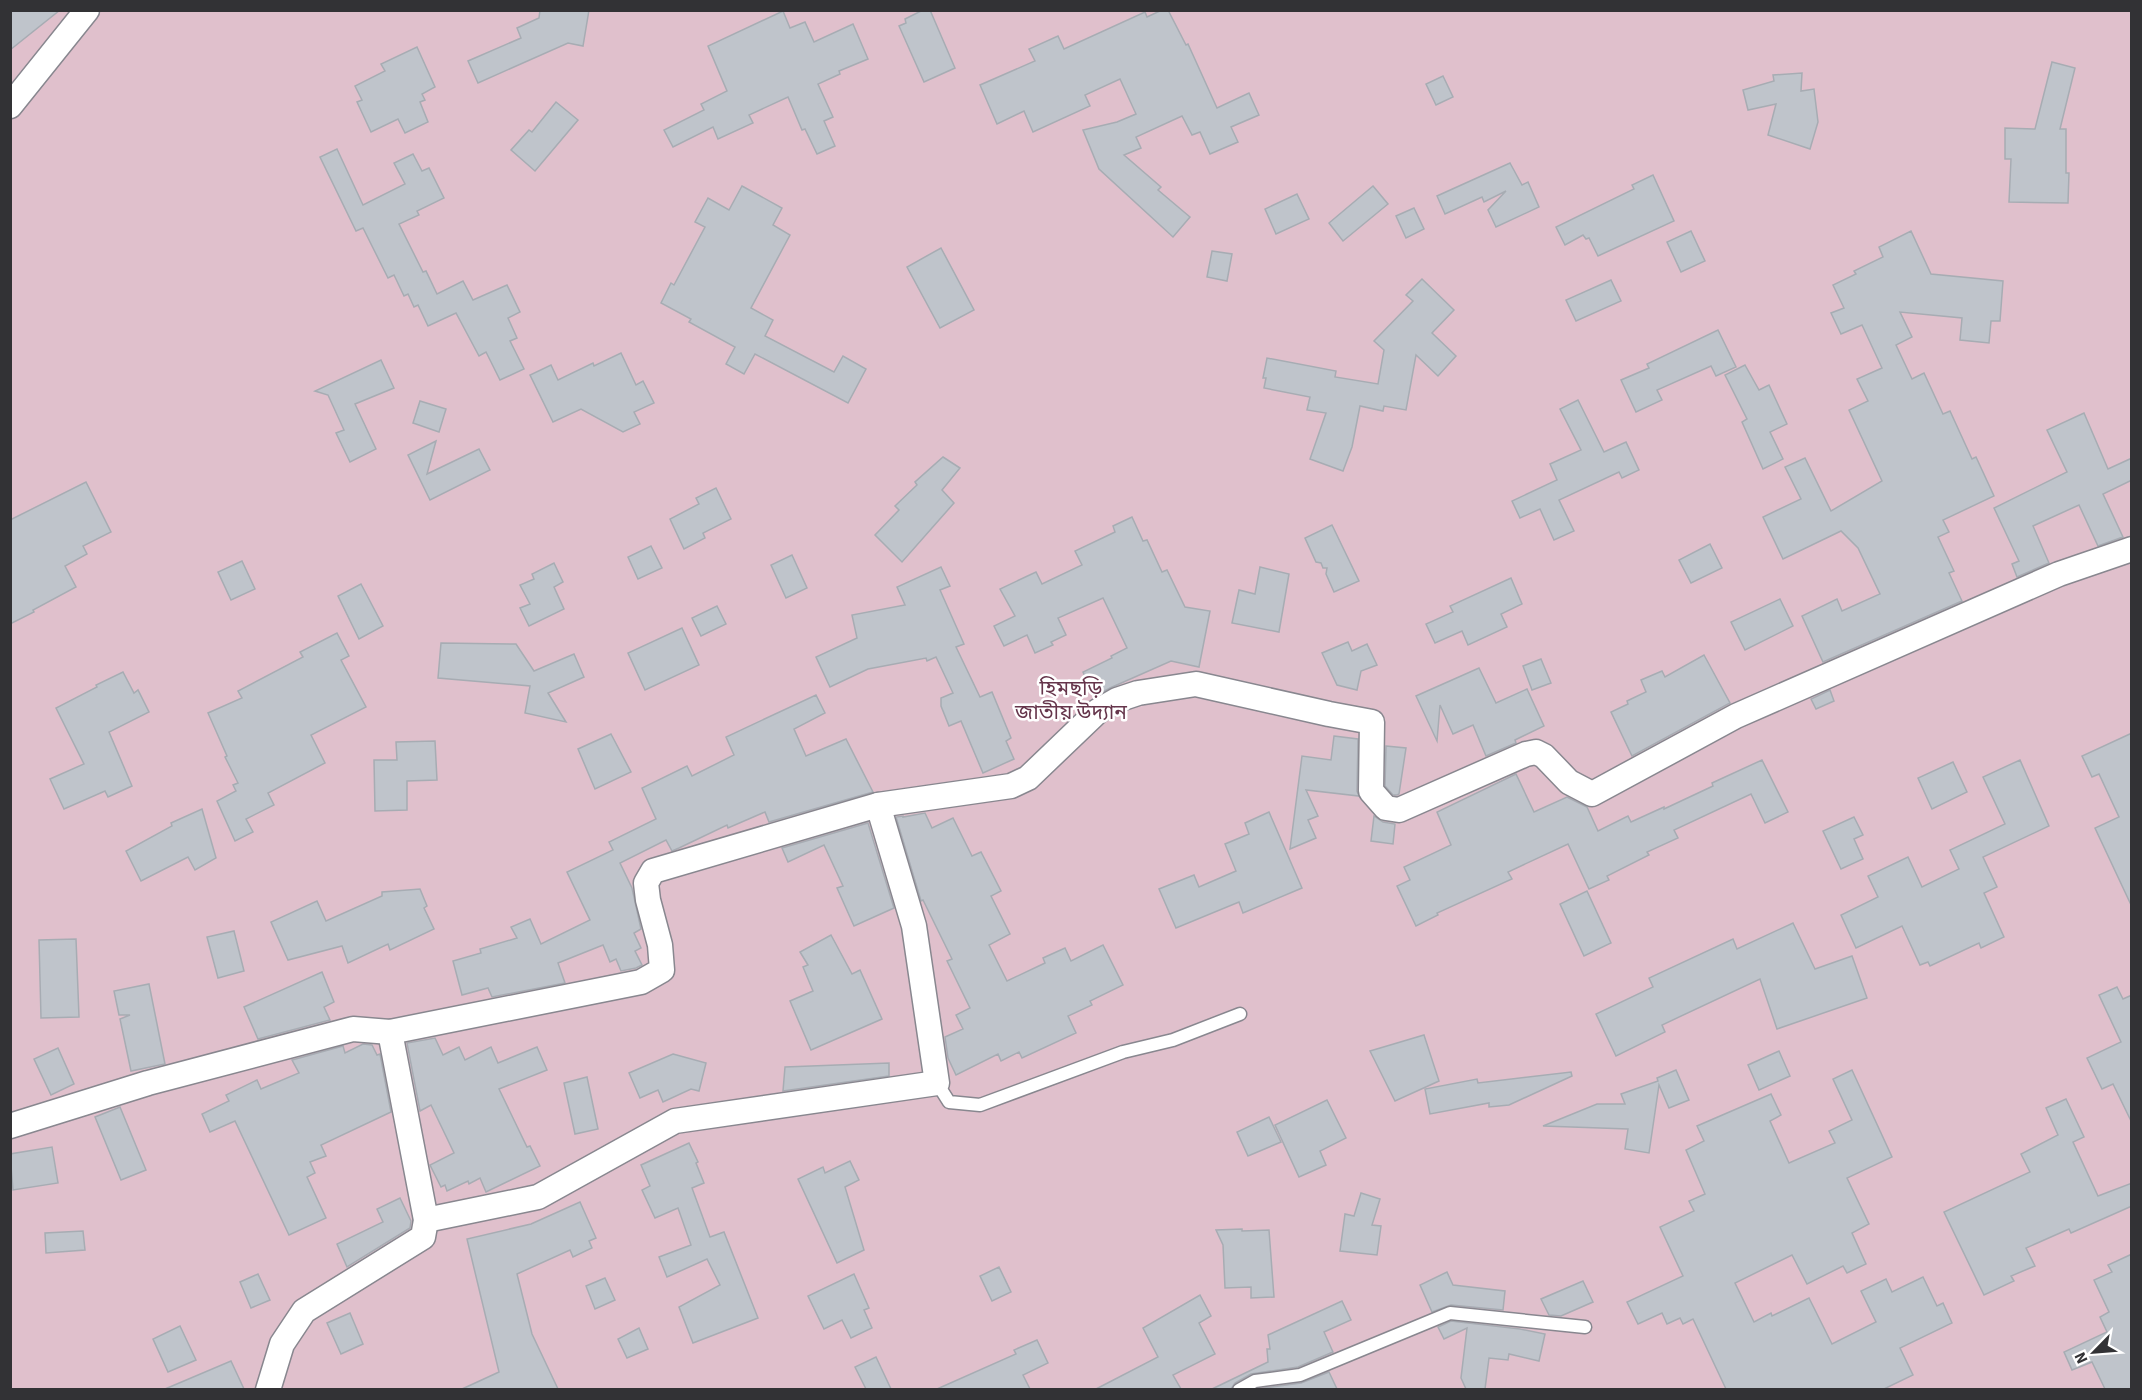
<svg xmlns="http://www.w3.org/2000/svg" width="2142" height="1400" viewBox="0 0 2142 1400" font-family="'Source Sans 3','Noto Sans Bengali',sans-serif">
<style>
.green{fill:#e0c0cc}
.building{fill:#bfc4cb;stroke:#a7acb3;stroke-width:1.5}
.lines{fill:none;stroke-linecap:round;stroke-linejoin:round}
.service-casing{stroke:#88878f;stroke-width:15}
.minor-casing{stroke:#88878f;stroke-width:27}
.service{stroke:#fff;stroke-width:12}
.minor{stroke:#fff;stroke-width:24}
.labels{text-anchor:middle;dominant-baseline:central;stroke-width:5;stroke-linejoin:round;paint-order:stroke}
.park-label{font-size:21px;fill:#65354b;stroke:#fff}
</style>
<rect width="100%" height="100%" fill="#e4e3ec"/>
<polygon class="green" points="10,11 2131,11 2131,1389 11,1389"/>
<g class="building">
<polygon points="10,10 60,10 10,50"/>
<polygon points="540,10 589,10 583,46 568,43 478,83 468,61 521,38 517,28 539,18"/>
<polygon points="923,10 930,10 955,68 924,82 899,26 906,23 905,19"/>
<polygon points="1162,10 1168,10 1186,45 1188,44 1217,108 1249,93 1259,115 1231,127 1238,142 1210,154 1200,132 1192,135 1182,116 1136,137 1141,148 1124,155 1161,187 1158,190 1190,217 1173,237 1099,169 1083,130 1117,122 1136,114 1120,79 1085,95 1090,106 1033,132 1024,111 997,124 980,85 1035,61 1029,49 1058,36 1064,49 1145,12 1147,17"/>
<polygon points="783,11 790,28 805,22 814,42 853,24 868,59 839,71 840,74 818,84 833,117 824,121 835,146 817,154 805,129 802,130 788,97 749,115 753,123 718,139 713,127 673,147 664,130 704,110 701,104 727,91 708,46"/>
<polygon points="417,47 435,87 422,94 425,100 420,102 428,122 405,133 398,119 371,132 357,102 362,100 355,86 385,71 381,64"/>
<polygon points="2052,62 2075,68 2060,129 2066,129 2066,173 2069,173 2068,203 2009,202 2011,159 2005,159 2005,128 2035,129"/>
<polygon points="1802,73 1801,91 1814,89 1818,122 1810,149 1768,135 1776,104 1748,110 1743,90 1774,81 1773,75"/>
<polygon points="1443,76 1453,97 1436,105 1426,84"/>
<polygon points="556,102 578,120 535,171 511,150 529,130 532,132"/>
<polygon points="337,149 363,205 405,184 394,163 413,154 422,171 429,168 444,198 417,211 419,215 399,224 423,272 426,271 437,294 463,281 473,300 507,285 520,312 508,318 517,338 510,341 524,369 500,380 486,352 479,356 456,313 428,326 418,305 414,307 408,294 404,296 394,275 388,278 363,228 356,231 320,157"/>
<polygon points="1510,163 1522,185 1528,182 1539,207 1496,227 1488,210 1506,191 1484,202 1482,197 1445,214 1437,196"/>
<polygon points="1653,175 1674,221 1598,256 1589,238 1586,239 1583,235 1565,245 1556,227 1634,189 1632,185"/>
<polygon points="742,186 782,208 773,225 790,235 751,308 773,320 765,336 834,372 843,356 866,369 848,403 755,354 744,374 726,364 735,347 689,322 691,319 661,303 671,283 674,285 705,227 695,222 708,198 729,210"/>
<polygon points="1373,186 1388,204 1343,241 1329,223"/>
<polygon points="1297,194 1309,219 1276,234 1265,209"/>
<polygon points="1414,208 1424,229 1406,238 1396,216"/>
<polygon points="1691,231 1705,261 1681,272 1667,242"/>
<polygon points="1911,231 1931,274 2003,281 2000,321 1991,321 1989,343 1960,340 1962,318 1900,312 1912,337 1896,345 1912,379 1924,373 1943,414 1950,411 1972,459 1976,457 1994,496 1943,520 1949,532 1938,537 1954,571 1949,573 1962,601 1823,662 1802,616 1837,599 1842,611 1880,594 1858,548 1841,531 1783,559 1763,517 1801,499 1785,467 1805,458 1831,511 1882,481 1849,410 1868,401 1857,379 1882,368 1862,325 1841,334 1831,313 1844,308 1833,285 1856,274 1854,271 1883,257 1879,247"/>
<polygon points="941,248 974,310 940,328 907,267"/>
<polygon points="1212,251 1232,254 1227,281 1207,277"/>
<polygon points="1422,279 1454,310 1432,333 1456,356 1438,376 1416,355 1406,410 1384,406 1383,411 1360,406 1352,447 1343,471 1310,459 1326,413 1307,410 1310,397 1264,388 1266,378 1263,378 1267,358 1336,371 1335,377 1378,384 1384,350 1374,341 1413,301 1406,295"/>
<polygon points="1611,280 1621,301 1576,321 1566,300"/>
<polygon points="1718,330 1736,367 1716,376 1711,366 1657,390 1662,400 1636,412 1621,380 1649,368 1647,364"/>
<polygon points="621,353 636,385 643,381 654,403 634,412 640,424 623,432 581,409 553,422 530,375 551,365 558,380 593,363 594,366"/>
<polygon points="381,360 394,388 355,404 376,449 350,462 336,433 344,430 328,395 315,391"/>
<polygon points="1745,365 1759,390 1769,385 1787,424 1770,432 1783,459 1763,469 1742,422 1747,419 1725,375"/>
<polygon points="1578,400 1604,452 1626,442 1639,470 1622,478 1619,472 1559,500 1574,531 1554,540 1540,509 1520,518 1512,501 1557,480 1550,464 1581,450 1560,409"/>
<polygon points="420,401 446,409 439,432 413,423"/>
<polygon points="2084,413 2108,469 2132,458 2132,480 2103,494 2123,537 2098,546 2079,505 2033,526 2049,563 2017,577 2012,564 2019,561 1994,508 2067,472 2047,430"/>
<polygon points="436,441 427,474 479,449 490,470 430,500 408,455"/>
<polygon points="943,457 960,468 942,490 954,503 902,562 875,535 899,510 895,506 917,485 915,482"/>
<polygon points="86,482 111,532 83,546 87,554 65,566 76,587 33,610 34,612 10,624 10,520"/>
<polygon points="716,488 731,519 703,533 705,538 684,549 670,519 699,504 696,498"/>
<polygon points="1132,517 1143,541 1147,540 1162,572 1167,570 1185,607 1210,611 1199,667 1171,661 1110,688 1094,697 1083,672 1112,658 1111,656 1127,648 1103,598 1058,618 1066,635 1051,642 1053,645 1035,653 1027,635 1004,646 994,626 1015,616 1000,589 1036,572 1042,584 1082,565 1075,551 1115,532 1113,526"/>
<polygon points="1332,525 1359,581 1334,592 1326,574 1327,568 1323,568 1321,563 1316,562 1305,538"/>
<polygon points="1710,544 1722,568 1691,583 1679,560"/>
<polygon points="651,546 662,568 638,579 628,557"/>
<polygon points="792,555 807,588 786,598 771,565"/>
<polygon points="242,561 255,589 231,600 218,572"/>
<polygon points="554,563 563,582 554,587 564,609 529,626 520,608 530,604 520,585 534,579 532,574"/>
<polygon points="941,567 950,586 940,590 964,644 956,647 980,697 992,692 1011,738 1006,741 1014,759 983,773 961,721 949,726 941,706 941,698 953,693 936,657 927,661 926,658 868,669 830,687 816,657 857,638 852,615 905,605 897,587"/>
<polygon points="1260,567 1289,574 1279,632 1232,623 1239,590 1255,594"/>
<polygon points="1511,578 1522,604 1501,614 1507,627 1468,645 1462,631 1435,643 1426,624 1453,612 1450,606"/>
<polygon points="361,584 383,626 359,639 338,596"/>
<polygon points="1780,599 1793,626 1745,650 1731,622"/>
<polygon points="717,606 726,624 701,636 692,618"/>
<polygon points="682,628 699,665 645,690 628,653"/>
<polygon points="337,633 349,656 341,660 366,707 311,735 325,763 268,793 274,805 246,819 253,832 235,841 217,801 236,791 233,785 238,783 225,757 227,756 208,713 242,698 238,691 303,657 300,652"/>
<polygon points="1348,642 1352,651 1367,644 1377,665 1361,671 1357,690 1337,685 1322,653"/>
<polygon points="441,643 516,644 534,671 574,654 584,677 548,693 566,722 525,713 530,686 438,678"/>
<polygon points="1704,655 1730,703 1632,756 1611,712 1628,704 1627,701 1646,692 1641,680 1662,671 1665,677"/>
<polygon points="1541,659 1551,683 1532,690 1523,666"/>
<polygon points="1479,668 1496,703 1527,689 1544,726 1515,740 1516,743 1486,756 1473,725 1453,734 1440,705 1437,741 1416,696"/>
<polygon points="123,672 134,693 138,690 149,712 109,732 132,786 108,797 105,791 64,809 50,779 84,764 56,708 97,687 96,685"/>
<polygon points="1830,690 1834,701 1816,709 1811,699"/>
<polygon points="816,695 825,713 794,729 806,756 846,739 873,792 769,822 765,812 728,828 727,825 679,848 672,851 666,840 620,863 632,888 641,929 634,933 641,948 635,951 642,965 636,968 621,971 616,959 610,962 603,945 558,963 565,983 492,997 488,988 462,995 453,961 481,953 480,949 517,938 511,927 530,919 541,944 590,920 567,872 613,850 609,842 656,819 642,788 687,766 692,776 734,755 726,737"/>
<polygon points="2132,733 2132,907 2095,828 2119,817 2099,774 2092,777 2082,756"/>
<polygon points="611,734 631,772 595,789 578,749"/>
<polygon points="1334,736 1358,739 1357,791 1359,796 1306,790 1318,816 1308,820 1316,838 1290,849 1302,756 1331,760"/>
<polygon points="435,741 437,780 407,781 407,810 375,811 374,760 397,760 396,742"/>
<polygon points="1386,746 1406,748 1399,794 1397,795 1393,795 1385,786"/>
<polygon points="1762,760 1788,812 1765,823 1751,794 1674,830 1678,838 1647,852 1649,855 1607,876 1609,880 1589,889 1568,844 1508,872 1512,879 1437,913 1438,915 1416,926 1397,886 1410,880 1404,867 1451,845 1437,812 1516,774 1534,812 1567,797 1587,807 1598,831 1628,816 1631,822 1664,807 1664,809 1713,786 1712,783"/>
<polygon points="2020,760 2049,826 1983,857 1997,887 1984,893 2004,937 1981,948 1979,943 1930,966 1928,962 1920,965 1902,926 1856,948 1841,915 1878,897 1868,876 1908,857 1922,887 1959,869 1950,850 2005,824 1983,777"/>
<polygon points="1953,762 1967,792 1932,809 1918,778"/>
<polygon points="202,809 216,858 195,870 188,857 141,881 126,851 172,826 171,823"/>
<polygon points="1269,812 1302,888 1243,913 1239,902 1176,928 1159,889 1194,875 1199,887 1236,871 1225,844 1249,834 1245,823"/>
<polygon points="925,813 932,828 953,818 972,856 981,852 1001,891 991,896 1010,934 989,945 1007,981 1045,963 1043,958 1065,948 1071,961 1103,945 1123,985 1090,1001 1092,1005 1068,1016 1076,1033 1022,1058 1019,1052 1001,1061 998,1054 956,1075 948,1058 945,1037 963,1029 956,1015 970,1008 947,961 952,959 923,900 921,901 896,817 903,816 903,817"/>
<polygon points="1374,816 1383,822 1395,824 1393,844 1371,841"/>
<polygon points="1854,817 1863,835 1854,839 1863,859 1841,869 1823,831"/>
<polygon points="868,823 894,908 854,926 837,888 843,886 824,845 788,862 782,848"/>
<polygon points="420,889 427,906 424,908 434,929 390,950 388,944 348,963 342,946 288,960 271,922 317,901 326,921 382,896 382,892"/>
<polygon points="1587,891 1611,943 1584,956 1560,904"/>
<polygon points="1793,923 1815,969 1852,956 1867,998 1777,1029 1760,979 1662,1025 1665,1032 1616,1056 1596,1014 1653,987 1649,978 1733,939 1737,949"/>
<polygon points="234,931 244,971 218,978 207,937"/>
<polygon points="831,935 852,974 860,970 882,1019 811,1050 790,1001 813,991 803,967 808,965 800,952"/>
<polygon points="76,939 79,1017 41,1018 39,940"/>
<polygon points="322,972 334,1002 324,1007 330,1020 258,1039 244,1007"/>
<polygon points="149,984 165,1064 131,1071 120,1019 130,1015 119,1015 114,991"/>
<polygon points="2117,987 2123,999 2132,995 2132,1123 2113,1084 2102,1089 2087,1058 2121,1042 2099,995"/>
<polygon points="1424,1035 1439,1081 1395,1101 1370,1051"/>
<polygon points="435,1038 443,1055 459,1047 465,1060 491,1047 498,1063 537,1047 547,1070 499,1089 527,1147 530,1146 540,1166 486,1192 480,1178 469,1184 468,1181 447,1191 445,1185 441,1187 430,1165 454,1153 431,1105 420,1111 407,1043"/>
<polygon points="363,1044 372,1045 377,1055 380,1054 391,1112 321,1145 326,1156 310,1162 315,1173 307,1177 326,1218 289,1235 235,1121 210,1132 202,1114 229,1101 226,1095 257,1080 261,1089 299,1073 292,1060 343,1046 345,1053"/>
<polygon points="58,1048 74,1084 51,1095 34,1059"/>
<polygon points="1779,1051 1790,1076 1759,1090 1748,1065"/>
<polygon points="673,1054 706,1063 699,1091 691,1089 663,1102 658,1090 640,1098 629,1073"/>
<polygon points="889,1063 889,1076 783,1091 785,1067"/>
<polygon points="1676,1070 1689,1100 1669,1108 1659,1085 1649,1153 1625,1149 1628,1129 1543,1126 1597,1104 1625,1104 1621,1094 1658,1081 1657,1078"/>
<polygon points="1852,1070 1892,1157 1847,1178 1869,1224 1852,1233 1866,1264 1847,1273 1843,1266 1807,1284 1792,1255 1735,1283 1754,1322 1771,1313 1772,1316 1809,1298 1832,1344 1876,1322 1861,1291 1886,1279 1892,1292 1923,1277 1937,1306 1943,1303 1952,1323 1900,1348 1913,1375 1884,1389 1726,1389 1693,1319 1683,1324 1680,1318 1667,1324 1662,1313 1638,1324 1627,1302 1683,1276 1660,1227 1694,1211 1689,1201 1705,1194 1686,1150 1704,1141 1697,1126 1771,1094 1781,1115 1770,1121 1789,1163 1835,1143 1829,1131 1852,1120 1833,1079"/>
<polygon points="1571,1072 1572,1076 1509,1105 1489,1107 1489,1103 1430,1114 1425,1089 1477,1079 1478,1083"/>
<polygon points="587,1077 598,1129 575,1134 564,1083"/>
<polygon points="2066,1099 2084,1137 2073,1142 2098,1196 2132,1183 2132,1206 2071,1233 2069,1229 2026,1248 2035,1266 2011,1276 2014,1281 1984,1295 1944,1212 2030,1172 2021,1154 2058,1135 2046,1108"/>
<polygon points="1327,1100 1346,1138 1320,1151 1326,1165 1299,1177 1275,1125"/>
<polygon points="120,1107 146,1170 121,1180 95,1117"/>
<polygon points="1269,1117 1281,1142 1248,1156 1237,1132"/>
<polygon points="689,1143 698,1162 696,1163 704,1183 692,1188 710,1237 724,1232 758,1318 693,1343 679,1307 720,1285 707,1259 667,1277 659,1257 691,1245 678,1208 655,1218 642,1190 650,1186 641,1165"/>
<polygon points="52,1147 58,1183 13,1190 10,1154"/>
<polygon points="850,1161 859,1180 845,1187 864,1250 837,1263 798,1179 823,1167 825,1173"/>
<polygon points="1361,1193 1380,1199 1372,1225 1381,1226 1377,1255 1340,1251 1345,1214 1354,1216"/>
<polygon points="400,1198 411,1221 410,1228 347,1267 337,1244 383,1222 377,1209"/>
<polygon points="580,1202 596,1238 589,1241 592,1248 573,1257 570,1250 517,1274 532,1334 558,1389 462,1389 499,1372 467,1239 531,1224"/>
<polygon points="1242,1229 1242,1231 1269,1230 1274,1297 1251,1298 1251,1287 1225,1288 1223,1245 1216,1230"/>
<polygon points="83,1231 85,1250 46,1253 45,1233"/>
<polygon points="2132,1254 2132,1389 2105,1389 2092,1362 2072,1370 2064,1352 2107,1332 2100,1317 2109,1312 2094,1280 2112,1272 2108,1265"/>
<polygon points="999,1267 1011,1292 992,1301 980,1276"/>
<polygon points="1447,1272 1453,1285 1505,1291 1503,1310 1451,1305 1432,1312 1420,1285"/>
<polygon points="258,1274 270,1300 251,1308 240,1282"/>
<polygon points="854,1274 869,1308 864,1310 872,1328 851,1338 842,1320 824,1329 808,1296"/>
<polygon points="605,1278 615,1300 595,1309 586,1286"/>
<polygon points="1583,1281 1593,1302 1561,1316 1549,1315 1541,1299"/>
<polygon points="1200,1295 1211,1316 1199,1323 1215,1354 1173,1375 1181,1389 1096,1389 1158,1357 1143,1328"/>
<polygon points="1342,1301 1351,1320 1324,1332 1333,1352 1298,1367 1251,1374 1235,1383 1231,1389 1212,1389 1268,1362 1267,1349 1270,1349 1268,1335"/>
<polygon points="350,1313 363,1344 341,1354 327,1323"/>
<polygon points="1451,1321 1520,1329 1545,1334 1539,1361 1509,1354 1508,1360 1489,1358 1485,1389 1466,1389 1461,1378 1467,1328 1444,1339 1438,1327"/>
<polygon points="180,1326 196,1360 168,1372 153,1339"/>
<polygon points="639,1328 648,1349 627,1358 618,1339"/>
<polygon points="1037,1340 1048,1363 1023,1375 1030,1389 937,1389 1016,1354 1014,1350"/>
<polygon points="876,1357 891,1389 866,1389 855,1367"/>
<polygon points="231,1361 244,1389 165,1389"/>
<polygon points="1329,1372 1337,1389 1257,1389 1301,1383"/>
</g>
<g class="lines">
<defs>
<g id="service">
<polyline points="937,1083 949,1102 980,1105 1123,1052 1173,1040 1240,1014"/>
<polyline points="1239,1390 1255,1381 1300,1375 1450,1313 1585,1327"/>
</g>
<g id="minor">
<polyline points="10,106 87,10"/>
<polyline points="10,1126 148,1083 353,1029 390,1032 641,982 662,970 660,945 648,900 646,883 653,871 878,805 1011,786 1028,778 1098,711 1117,700 1138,693 1196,684 1329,714 1372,722 1371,791 1386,808 1399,810 1526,754 1536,752 1544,756 1569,782 1592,794 1736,716 2059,574 2132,549"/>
<polyline points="426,1220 538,1197 675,1121 937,1083 914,926 878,805"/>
<polyline points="268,1390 282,1344 304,1311 423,1237 426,1220 390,1032"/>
</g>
</defs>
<use href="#service" class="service-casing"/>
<use href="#minor" class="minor-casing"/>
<use href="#service" class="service"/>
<use href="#minor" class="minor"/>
</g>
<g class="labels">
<g class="park-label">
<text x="1071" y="688">হিমছড়ি<tspan x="1071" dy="24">জাতীয় উদ্যান</tspan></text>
</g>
</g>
<rect width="2142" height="1400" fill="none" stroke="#323235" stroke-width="24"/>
<g transform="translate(2094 1352) rotate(245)" stroke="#ffffff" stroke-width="4.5" paint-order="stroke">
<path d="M0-4.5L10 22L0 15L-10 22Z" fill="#323235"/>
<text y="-9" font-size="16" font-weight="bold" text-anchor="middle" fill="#323235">N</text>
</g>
</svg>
